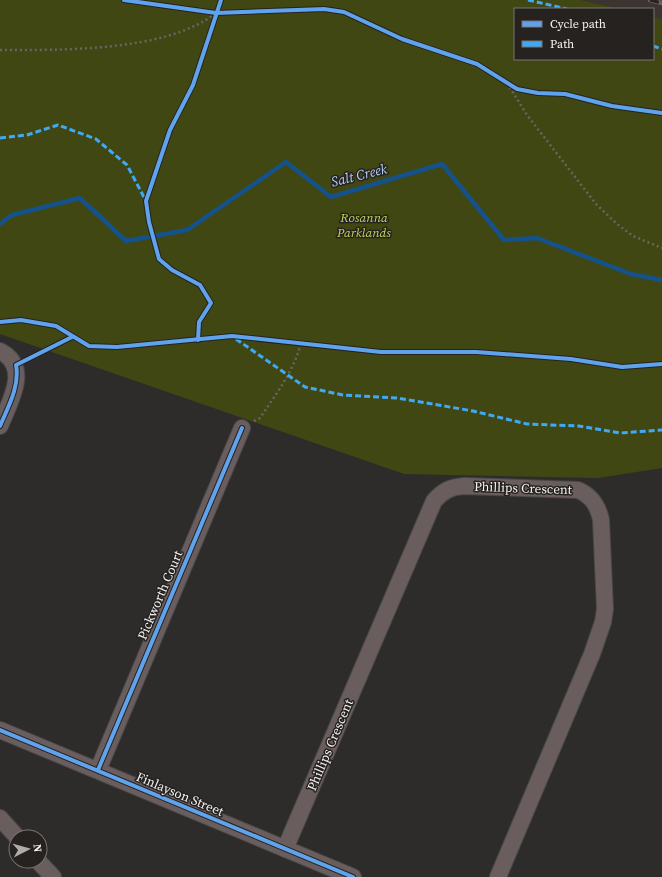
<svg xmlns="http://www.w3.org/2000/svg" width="662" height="877" viewBox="0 0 662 877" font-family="'Source Serif 4',serif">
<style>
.built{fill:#3c3430}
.green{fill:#414713}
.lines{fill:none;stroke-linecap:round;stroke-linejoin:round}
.stream{stroke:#15528b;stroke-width:4.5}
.minor-casing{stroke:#494848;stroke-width:18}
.path{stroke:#6b6464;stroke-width:2.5;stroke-dasharray:2 3;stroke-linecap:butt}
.minor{stroke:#6a5d5d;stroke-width:16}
.rail-casing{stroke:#676261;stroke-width:4.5}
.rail{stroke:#252220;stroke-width:3;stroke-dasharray:9;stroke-linecap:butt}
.quiet{stroke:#3fa9f5;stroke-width:3;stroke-dasharray:6 3;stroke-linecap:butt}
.cycleway-casing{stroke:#252220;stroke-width:6}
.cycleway{stroke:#60a3ed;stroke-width:4}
.labels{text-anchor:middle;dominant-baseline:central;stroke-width:3;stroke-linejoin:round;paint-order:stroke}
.park-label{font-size:13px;font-style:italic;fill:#c4d557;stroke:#252220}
.street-label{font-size:13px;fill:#f4f2f1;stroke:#252220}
.water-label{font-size:14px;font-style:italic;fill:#b2d2f5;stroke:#252220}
</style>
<rect width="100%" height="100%" fill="#2e2c2b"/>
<polygon class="built" points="581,0 662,0 662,19 653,17 653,9 620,9"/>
<polygon class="green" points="0,0 581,0 620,9 515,9 515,59 653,59 653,17 662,19 662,468 598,478 404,474 0,334"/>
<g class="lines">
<polyline class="stream" points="0,224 12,215 80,198 126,241 187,230 286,162 331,197 442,164 504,240 537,238 631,274 662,280"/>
<defs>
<g id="minor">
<path d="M0,351C31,367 10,401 0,426"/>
<polyline points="0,730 353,877"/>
<polyline points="98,770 242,428"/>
<polyline points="0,818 17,837"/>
<path d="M285,849L434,501C443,491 450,487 464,486L578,490C592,496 598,506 601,520L605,609L603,622L592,654L498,877"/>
<polyline points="38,861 53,877"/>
</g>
</defs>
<use href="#minor" class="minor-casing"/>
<g class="path">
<path d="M0,50C62,50 166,52 216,13"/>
<polyline points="507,83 527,115 596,204 617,224 633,236 662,248"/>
<polyline points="149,222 156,252"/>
<polyline points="28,359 72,337"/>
<path d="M254,421L260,418C276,394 294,371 301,343"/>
</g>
<use href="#minor" class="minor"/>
<defs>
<polyline id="rail" points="650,0 662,3"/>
</defs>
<use href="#rail" class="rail-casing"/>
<use href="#rail" class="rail"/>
<g class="quiet">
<polyline points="528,0 567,9"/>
<polyline points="653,46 662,49"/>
<polyline points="0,138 27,135 58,125 96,139 127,165 146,201"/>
<polyline points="236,339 305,387 343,395 397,398 473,411 527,424 579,426 620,433 662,430"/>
</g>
<defs>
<g id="cycleway">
<polyline points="124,0 216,13 324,9 344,12 402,39 477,64 517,89 538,93 565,94 612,106 662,113"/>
<polyline points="0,322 21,320 56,326 89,346 117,347 232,336 381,352 476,352 571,359 622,367 662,364"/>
<polyline points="198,340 199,322 211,303 200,285 172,270 159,259 149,222 146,201 170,130 193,85 221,0"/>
<path d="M0,426C8,407 20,386 16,365L72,337"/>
<polyline points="0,730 353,877"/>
<polyline points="98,770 242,428"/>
</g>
</defs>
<use href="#cycleway" class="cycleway-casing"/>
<use href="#cycleway" class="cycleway"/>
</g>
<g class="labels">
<g class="park-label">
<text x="364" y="217">Rosanna<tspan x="364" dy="15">Parklands</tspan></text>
</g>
<g class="street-label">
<text transform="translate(523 488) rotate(2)">Phillips Crescent</text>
<text transform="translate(160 595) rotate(-67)">Pickworth Court</text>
<text transform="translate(330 745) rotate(-67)">Phillips Crescent</text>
<text transform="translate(180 794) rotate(23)">Finlayson Street</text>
</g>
<g class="water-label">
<text transform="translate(359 175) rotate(-14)">Salt Creek</text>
</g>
</g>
<rect x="514" y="8" width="140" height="52" fill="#252220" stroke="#787574"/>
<rect x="522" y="21" width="20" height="6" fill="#60a3ed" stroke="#787574"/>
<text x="550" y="28" font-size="12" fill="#f4f2f1">Cycle path</text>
<rect x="522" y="41" width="20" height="6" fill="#3fa9f5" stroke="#787574"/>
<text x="550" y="48" font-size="12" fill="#f4f2f1">Path</text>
<g transform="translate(28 849) rotate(84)"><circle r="19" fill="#252220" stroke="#787574"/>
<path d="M0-3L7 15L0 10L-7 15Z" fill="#afadac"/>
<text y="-6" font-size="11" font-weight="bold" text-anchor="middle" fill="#f4f2f1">N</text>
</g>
</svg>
